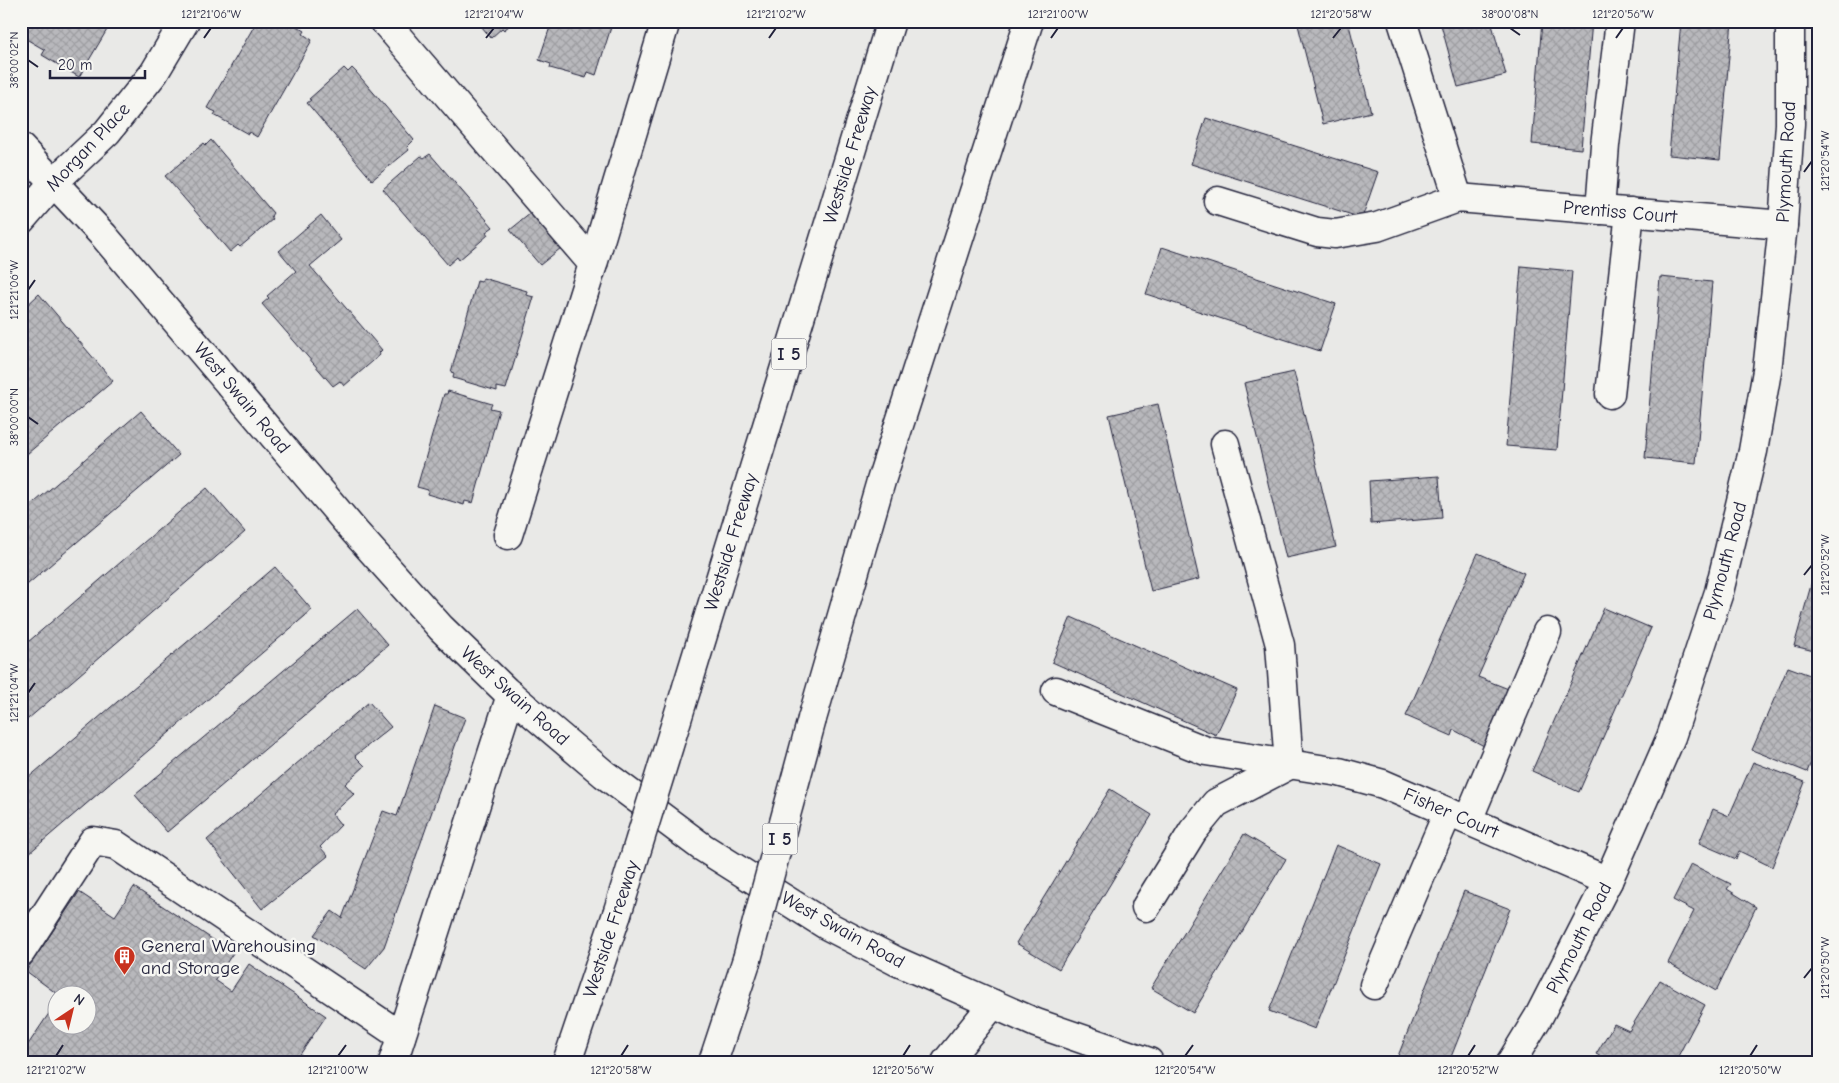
<svg xmlns="http://www.w3.org/2000/svg" width="1839" height="1083" viewBox="0 0 1839 1083" font-family="'Comic Neue',sans-serif">
<style>
.building{fill:url(#building-cross-hatch);stroke:#22223b}
.lines{fill:none;stroke-linecap:round;stroke-linejoin:round}
.minor-casing{stroke:#22223b;stroke-width:31}
.highway-casing{stroke:#22223b;stroke-width:31}
.minor{stroke:#f6f6f2;stroke-width:28}
.highway{stroke:#f6f6f2;stroke-width:28}
.highway-bridge-casing{stroke:#22223b;stroke-width:31;stroke-linecap:butt}
.highway-bridge{stroke:#f6f6f2;stroke-width:28}
.ticks{fill:none;stroke:#22223b;stroke-width:2}
.labels{text-anchor:middle;dominant-baseline:central;stroke-width:5;stroke-linejoin:round;paint-order:stroke}
.shield{fill:#f6f6f2;stroke:#626272;stroke-width:1}
.shield-label{font-size:18px;font-weight:bold;fill:#22223b}
.street-label{font-size:19px;fill:#22223b;stroke:#f6f6f2}
.poi-label{font-size:19px;fill:#22223b;stroke:#f6f6f2;text-anchor:start}
.neatline{fill:none;stroke:#22223b;stroke-width:2}
.ticks-label{font-size:12px;text-anchor:middle;fill:#22223b}
</style>
<defs>
<pattern id="building-cross-hatch" width="8" height="8" patternUnits="userSpaceOnUse" patternTransform="scale(1.25)"><rect width="8" height="8" fill="#b8b8bc"/><path d="M0 0l8 8M0 8l8-8" fill="none" stroke="#9e9ea2"/></pattern>
</defs>
<rect width="100%" height="100%" fill="#e9e9e7"/>
<filter id="ink" filterUnits="userSpaceOnUse"><feTurbulence type="fractalNoise" baseFrequency=".02" numOctaves="2"/><feDisplacementMap in="SourceGraphic" scale="10" xChannelSelector="R" yChannelSelector="G"/><feConvolveMatrix kernelMatrix="1 2 1 2 8 2 1 2 1" color-interpolation-filters="sRGB"/></filter>
<g filter="url(#ink)">
<g class="building">
<polygon points="21,21 121,21 118,26 111,23 79,77 42,55 45,50 21,36"/>
<polygon points="257,21 288,21 305,31 303,34 312,40 257,137 249,132 248,134 214,115 216,112 207,108"/>
<polygon points="477,21 515,21 504,30 502,28 491,38"/>
<polygon points="552,21 613,21 596,75 588,72 586,78 550,68 551,64 539,60"/>
<polygon points="1297,21 1348,21 1371,112 1323,124"/>
<polygon points="1440,21 1491,21 1506,75 1458,87"/>
<polygon points="1542,21 1592,21 1581,149 1532,144"/>
<polygon points="1681,21 1732,21 1720,160 1669,155"/>
<polygon points="344,68 348,72 352,68 356,72 414,140 407,147 409,150 372,180 307,103 311,100 309,99"/>
<polygon points="1206,118 1378,172 1362,218 1191,164"/>
<polygon points="211,140 273,213 271,216 273,219 240,247 238,245 230,252 165,176 204,143 206,145"/>
<polygon points="430,154 493,227 486,232 488,235 459,260 457,257 448,265 383,189 421,156 424,158"/>
<polygon points="531,213 561,248 540,265 510,230"/>
<polygon points="321,215 341,240 310,266 382,350 379,353 380,355 344,386 340,381 333,386 262,304 269,298 267,296 296,271 279,251"/>
<polygon points="1162,247 1336,304 1320,351 1146,294"/>
<polygon points="1521,266 1572,271 1557,450 1506,446"/>
<polygon points="1660,277 1712,282 1696,463 1645,458"/>
<polygon points="483,278 527,291 526,295 534,297 506,389 497,387 497,391 453,378 454,373 451,372 477,281 481,282"/>
<polygon points="39,294 113,381 21,459 21,311"/>
<polygon points="1294,372 1336,547 1286,558 1244,383"/>
<polygon points="448,391 492,404 490,408 499,410 473,503 465,501 464,505 427,494 428,490 417,487 444,394 447,394"/>
<polygon points="1158,404 1199,579 1151,591 1109,415"/>
<polygon points="141,411 179,455 21,590 21,514"/>
<polygon points="1439,476 1442,518 1371,524 1369,481"/>
<polygon points="207,488 245,532 21,725 21,648"/>
<polygon points="1478,553 1524,573 1478,677 1511,690 1484,746 1454,730 1452,736 1406,716"/>
<polygon points="1818,560 1818,652 1794,646"/>
<polygon points="275,567 312,610 21,860 21,784"/>
<polygon points="1604,608 1651,628 1579,792 1532,771"/>
<polygon points="357,609 388,645 167,832 135,795"/>
<polygon points="1071,617 1237,690 1216,735 1052,662"/>
<polygon points="1788,667 1818,678 1818,745 1807,772 1752,750"/>
<polygon points="369,702 391,727 355,756 365,766 345,784 354,794 332,814 341,825 320,847 328,856 262,909 207,840"/>
<polygon points="435,706 465,718 384,947 366,969 314,935 332,911 342,918 383,811 397,816"/>
<polygon points="1753,762 1805,782 1772,867 1739,851 1736,859 1699,843 1713,809 1729,816"/>
<polygon points="1110,789 1152,815 1059,969 1016,943"/>
<polygon points="1244,834 1286,859 1193,1013 1151,988"/>
<polygon points="1336,845 1381,864 1315,1029 1269,1011"/>
<polygon points="1691,864 1731,884 1727,889 1756,907 1716,991 1668,963 1694,911 1673,900"/>
<polygon points="134,887 233,953 215,980 231,991 249,964 326,1016 295,1062 21,1062 21,1055 58,1000 58,1026 88,1026 88,996 60,996 26,971 79,892 115,916"/>
<polygon points="1464,891 1510,909 1449,1062 1411,1062 1398,1056"/>
<polygon points="1660,980 1705,1005 1675,1062 1610,1062 1596,1054 1614,1024 1629,1031"/>
</g>
<g class="lines">
<defs>
<g id="minor">
<polyline points="384,21 593,264 508,535"/>
<polyline points="1402,21 1458,198"/>
<polyline points="21,148 104,236 355,532 441,628 506,691 604,774 702,847 826,925 896,961 1036,1023 1149,1062"/>
<polyline points="1218,201 1317,232 1335,234 1377,227 1458,198 1783,225"/>
<polyline points="1600,210 1605,145 1620,21"/>
<polyline points="21,220 54,182 107,132 154,73 185,21"/>
<polyline points="593,264 666,21"/>
<polyline points="1610,394 1630,212"/>
<polyline points="1225,444 1280,645 1289,765"/>
<polyline points="1056,691 1206,751 1339,772 1383,784 1608,881"/>
<polyline points="1468,820 1547,632"/>
<polyline points="1146,907 1193,831 1216,803 1289,765"/>
<polyline points="21,952 93,841 116,845 401,1036"/>
<polyline points="1374,985 1448,812"/>
<polyline points="393,1062 511,695"/>
<polyline points="946,1062 993,1004"/>
<polyline points="1511,1062 1539,1016 1608,881 1671,737 1719,592 1753,451 1767,371 1783,225 1790,124 1790,21"/>
</g>
<g id="highway">
<polyline points="687,687 891,21"/>
<polyline points="812,719 881,481 1029,21"/>
<polyline points="567,1062 617,914"/>
<polyline points="713,1062 747,959"/>
</g>
</defs>
<use href="#minor" class="minor-casing"/>
<use href="#highway" class="highway-casing"/>
<use href="#minor" class="minor"/>
<use href="#highway" class="highway"/>
<defs>
<g id="highway-bridge">
<polyline points="617,914 687,687"/>
<polyline points="747,959 812,719"/>
</g>
</defs>
<use href="#highway-bridge" class="highway-bridge-casing"/>
<use href="#highway-bridge" class="highway-bridge"/>
</g>
</g>
<path class="ticks" d="M1510,28L1520,35M204,38L211,28M486,38L494,28M769,38L776,28M1051,38L1058,28M1333,38L1341,28M1616,38L1623,28M28,60L38,67M1804,172L1812,161M28,290L35,280M28,417L38,424M1804,575L1812,565M28,693L35,683M1804,978L1812,968M56,1056L63,1045M338,1056L346,1045M621,1056L628,1045M903,1056L910,1045M1185,1056L1193,1045M1468,1056L1475,1045M1750,1056L1757,1045"/>
<defs>
<symbol id="building-pin" viewBox="-11 -11 22 30"><path d="M0 17L-7.5 6A9.5 9.5 0 1 1 7.5 6Z" fill="#c8321e" stroke="#f6f6f2"/><path d="M-4-6H4V6H1V3H-1V6H-4ZM-2.5-4.3h1.7v1.8h-1.7ZM.8-4.3h1.7v1.8H.8ZM-2.5-1h1.7V.8h-1.7ZM.8-1h1.7V.8H.8Z" fill="#fff"/></symbol>
</defs>
<g fill-rule="evenodd">
<use href="#building-pin" x="112" y="944" width="25" height="34"/>
</g>
<g class="labels">
<g class="shield">
<rect x="771.5" y="338.5" width="35" height="31" rx="4"/>
<rect x="762.5" y="823.5" width="35" height="31" rx="4"/>
</g>
<g class="shield-label">
<text x="789" y="354">I 5</text>
<text x="780" y="839">I 5</text>
</g>
<g class="street-label">
<text transform="translate(88 147) rotate(-47)">Morgan Place</text>
<text transform="translate(850 155) rotate(-73)">Westside Freeway</text>
<text transform="translate(1786 162) rotate(-87)">Plymouth Road</text>
<text transform="translate(1620 212) rotate(5)">Prentiss Court</text>
<text transform="translate(242 398) rotate(50)">West Swain Road</text>
<text transform="translate(731 542) rotate(-73)">Westside Freeway</text>
<text transform="translate(1725 561) rotate(-75)">Plymouth Road</text>
<text transform="translate(515 696) rotate(42)">West Swain Road</text>
<text transform="translate(1451 813) rotate(23)">Fisher Court</text>
<text transform="translate(611 929) rotate(-72)">Westside Freeway</text>
<text transform="translate(843 930) rotate(29)">West Swain Road</text>
<text transform="translate(1579 938) rotate(-63)">Plymouth Road</text>
</g>
<g class="poi-label">
<text x="141" y="946">General Warehousing<tspan x="141" dy="22">and Storage</tspan></text>
</g>
</g>
<rect width="1839" height="1083" fill="none" stroke="#f6f6f2" stroke-width="55"/>
<g transform="translate(72 1010) rotate(35)"><circle r="24" fill="#f6f6f2" stroke="#a1a1a9"/>
<path d="M0-4L9 19L0 12L-9 19Z" fill="#c8321e"/>
<text y="-8" font-size="14" font-weight="bold" text-anchor="middle" fill="#22223b">N</text>
</g>
<path d="M50 70v8h95v-8" fill="none" stroke="#22223b" stroke-width="2.5"/>
<text x="58" y="70" font-size="15" fill="#22223b" stroke="#f6f6f2" stroke-width="4" paint-order="stroke">20 m</text>
<rect x="28" y="28" width="1784" height="1028" class="neatline"/>
<g class="ticks-label">
<text x="211" y="18">121°21'06"W</text>
<text x="494" y="18">121°21'04"W</text>
<text x="776" y="18">121°21'02"W</text>
<text x="1058" y="18">121°21'00"W</text>
<text x="1341" y="18">121°20'58"W</text>
<text x="1510" y="18">38°00'08"N</text>
<text x="1623" y="18">121°20'56"W</text>
<text transform="translate(14 60) rotate(-90)" y="4">38°00'02"N</text>
<text transform="translate(1825 161) rotate(-90)" y="4">121°20'54"W</text>
<text transform="translate(14 290) rotate(-90)" y="4">121°21'06"W</text>
<text transform="translate(14 417) rotate(-90)" y="4">38°00'00"N</text>
<text transform="translate(1825 565) rotate(-90)" y="4">121°20'52"W</text>
<text transform="translate(14 693) rotate(-90)" y="4">121°21'04"W</text>
<text transform="translate(1825 968) rotate(-90)" y="4">121°20'50"W</text>
<text x="56" y="1074">121°21'02"W</text>
<text x="338" y="1074">121°21'00"W</text>
<text x="621" y="1074">121°20'58"W</text>
<text x="903" y="1074">121°20'56"W</text>
<text x="1185" y="1074">121°20'54"W</text>
<text x="1468" y="1074">121°20'52"W</text>
<text x="1750" y="1074">121°20'50"W</text>
</g>
</svg>
